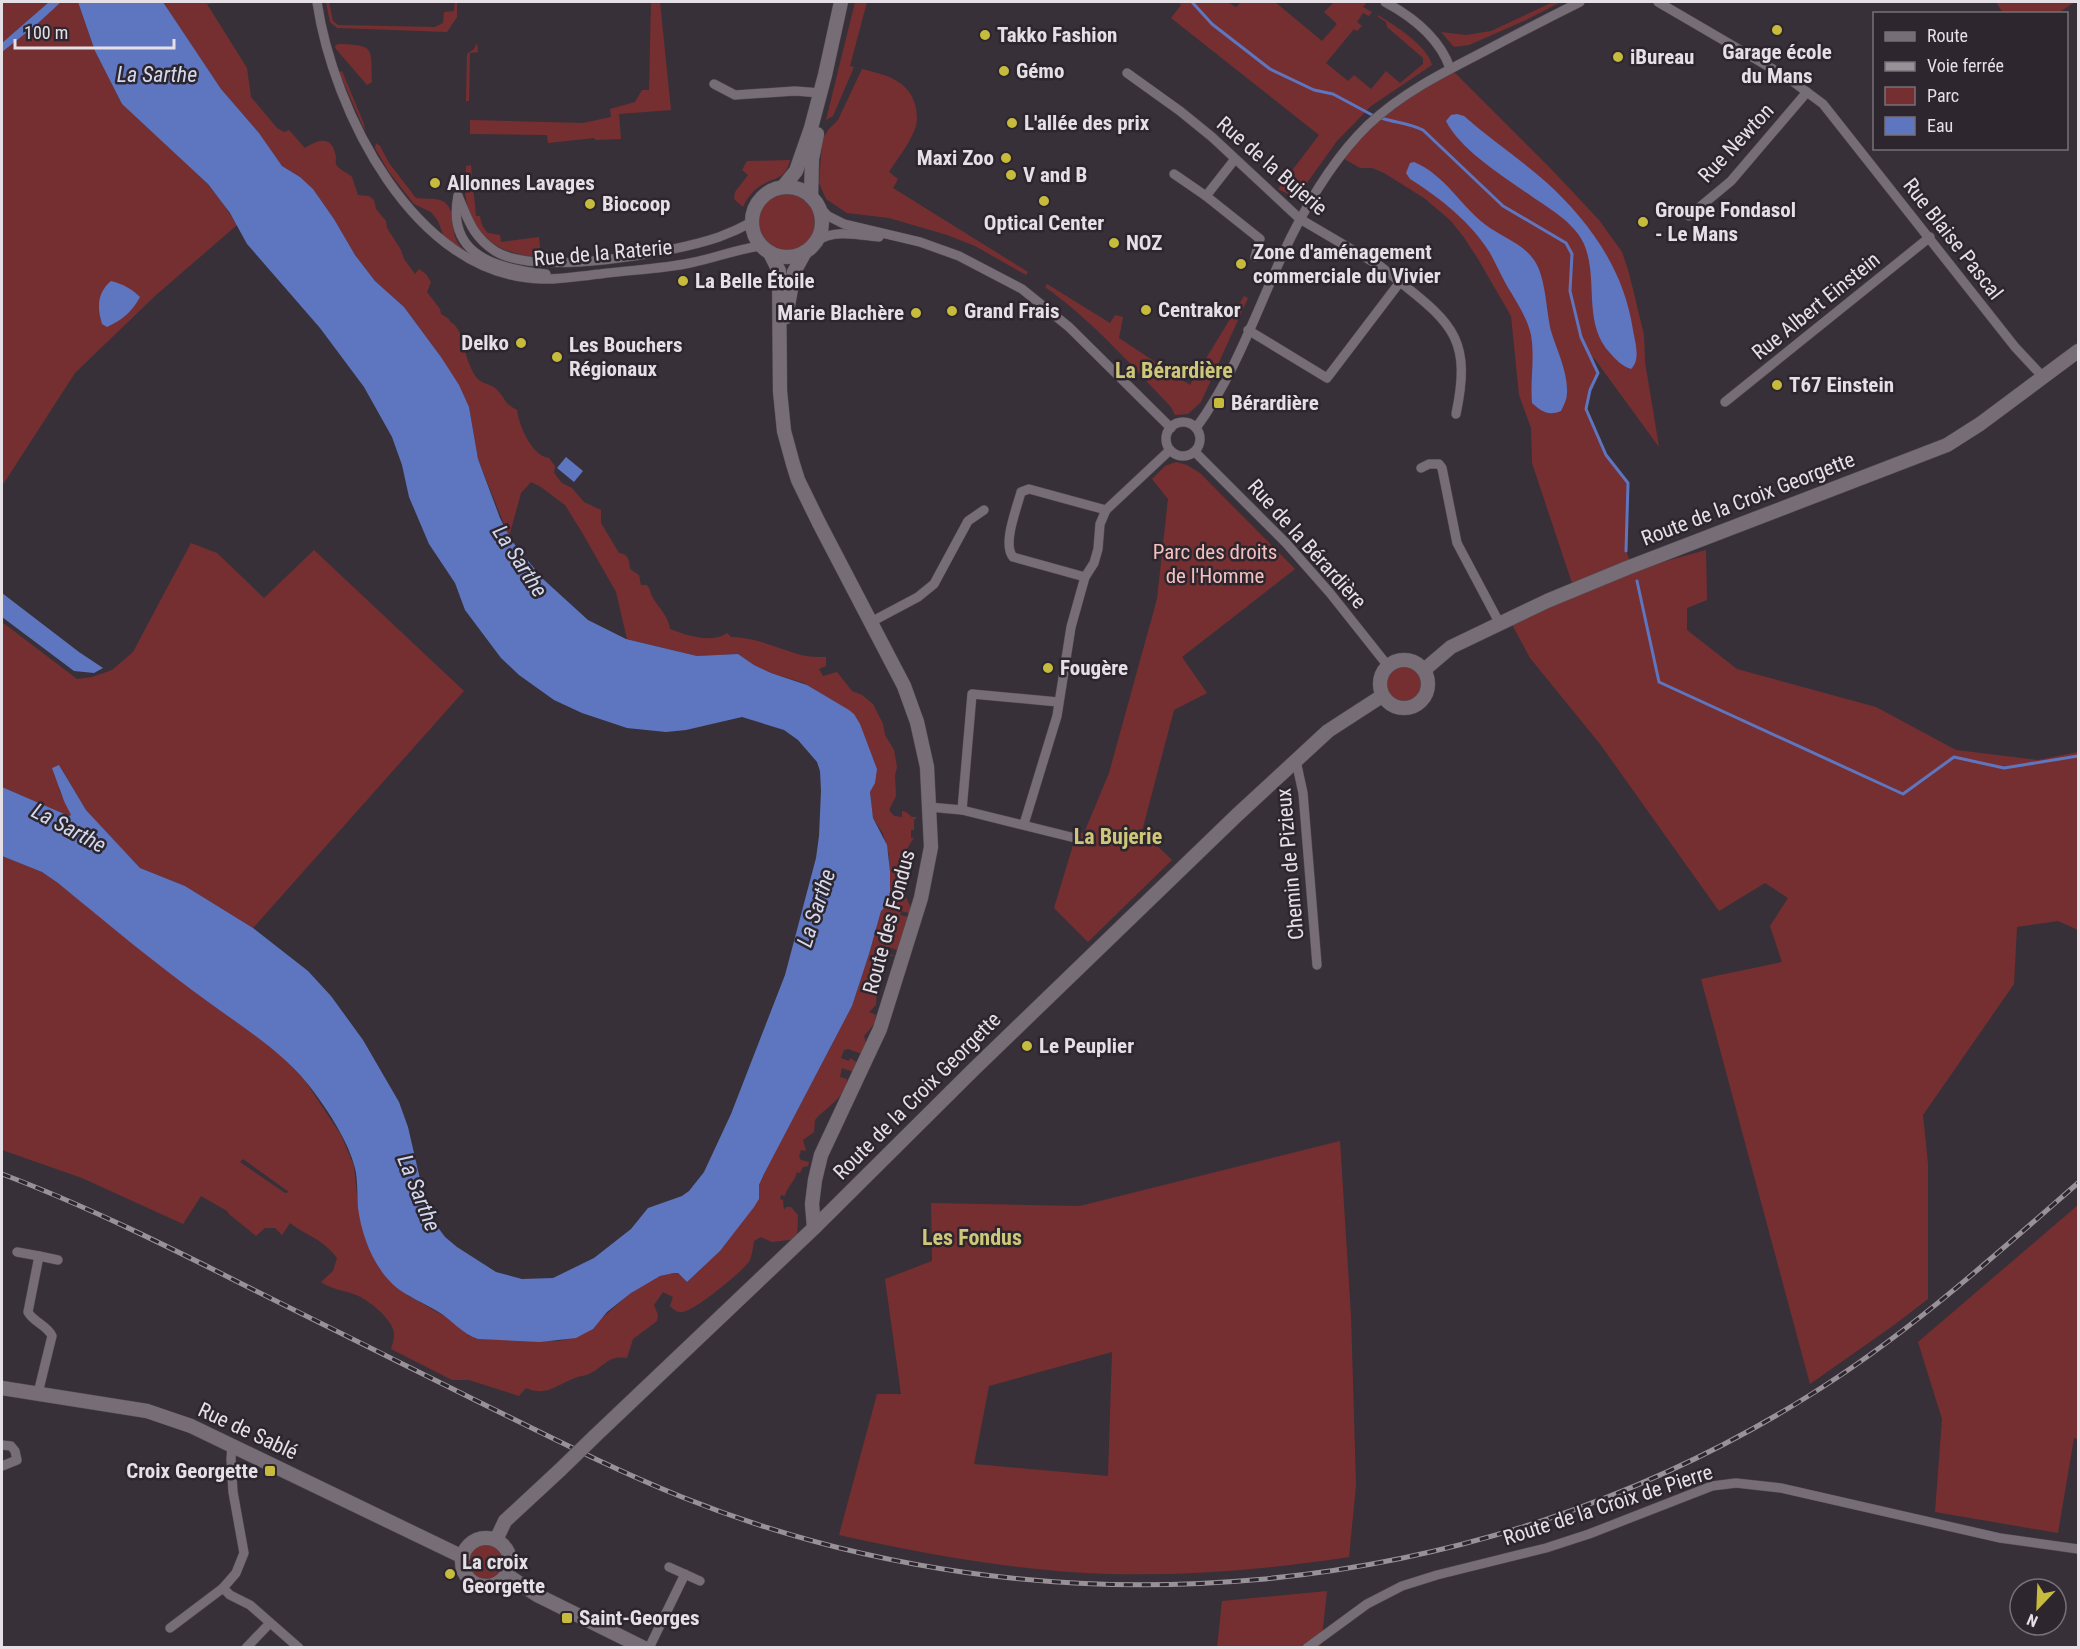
<svg xmlns="http://www.w3.org/2000/svg" width="2080" height="1649" viewBox="0 0 2080 1649" font-family="'Roboto Condensed',sans-serif">
<style>
.green{fill:#762f31;fill-rule:evenodd}
.water{fill:#5e75c0}
.lines{fill:none;stroke-linecap:round;stroke-linejoin:round}
.stream{stroke:#5e75c0;stroke-width:3}
.street-casing{stroke:#524c52;stroke-width:10}
.secondary-casing{stroke:#524c52;stroke-width:15}
.street{stroke:#776d77;stroke-width:9}
.secondary{stroke:#776d77;stroke-width:14}
.rail-casing{stroke:#989298;stroke-width:5}
.rail{stroke:#2e262e;stroke-width:3;stroke-dasharray:9;stroke-linecap:butt}
.secondary-bridge-casing{stroke:#524c52;stroke-width:15;stroke-linecap:butt}
.secondary-bridge{stroke:#776d77;stroke-width:14}
.poi-dot{fill:#c6bb3c;stroke:#2e262e;stroke-width:2}
.labels{text-anchor:middle;dominant-baseline:central;stroke-width:5;stroke-linejoin:round;paint-order:stroke}
.poi-label{font-size:21px;font-weight:bold;fill:#e5e0e5;stroke:#2e262e;text-anchor:start}
.street-label{font-size:21px;fill:#e5e0e5;stroke:#2e262e}
.park-label{font-size:21px;fill:#f5c1bf;stroke:#2e262e}
.water-label{font-size:22px;font-style:italic;fill:#d1d9ee;stroke:#2e262e}
.neighbourhood-label{font-size:22px;font-weight:bold;fill:#cec779;stroke:#2e262e}
</style>
<rect width="100%" height="100%" fill="#383038"/>
<g class="green">
<polygon points="2,2 49,2 2,43"/>
<polygon points="61,2 78,2 95,51 122,104 200,175 222,202 237,225 156,295 75,373 2,486 2,52 35,26"/>
<path d="M163,2H221L207,4L247,68L251,97L277,128L284,132L289,130L305,148C318,140 332,134 336,157C336,161 335,162 337,166C340,170 348,173 352,177L358,195L369,196L374,200L376,209L386,221L387,228L401,250L404,259L415,274L419,269L426,274L431,282L427,292L440,309L441,314L449,319L450,322C462,327 463,347 467,358C470,366 474,378 482,382C488,385 493,385 498,391C507,400 503,403 517,410C519,426 532,456 549,458L555,466L554,473L562,483L572,488L584,502L601,510V523L619,553C629,554 629,561 630,569L639,575L641,585H647C651,590 650,593 653,598C659,608 669,617 670,629C685,635 712,644 727,633L731,637C756,637 778,649 801,655C809,657 818,657 826,657V666L819,669L823,676L837,672L852,691L862,695L873,704L883,724L885,735L894,750L897,767L895,775L896,796L889,810L894,816L902,817V811L906,812L912,817H917L914,820V830H911V838H914C904,851 896,871 907,886L905,895L912,910L909,913L901,911L900,915L908,917L907,927L897,950L889,947L887,953L898,957L887,955L882,958L879,966L881,982L877,988L876,1005L869,1012L876,1015L874,1024L864,1036L866,1044L862,1054L848,1049L844,1050L841,1058L849,1061L850,1058L858,1063L854,1072L842,1068L840,1077L847,1079C848,1096 825,1108 815,1120L814,1132L803,1140L806,1151L801,1150L799,1157L801,1160L809,1162L808,1166L803,1167L800,1173L797,1172C795,1182 787,1186 785,1196L781,1195L780,1199L783,1200L784,1210L786,1207H791L798,1215L797,1239L772,1242L761,1237L754,1241C753,1247 752,1255 750,1260C745,1270 693,1312 682,1312C677,1313 673,1309 670,1306L673,1297L663,1292L654,1305L658,1315L657,1321L633,1339L627,1358C607,1355 604,1367 589,1374C584,1376 579,1376 575,1378C556,1385 546,1397 526,1388L519,1396L469,1380H452L391,1349C392,1345 394,1340 394,1335C395,1321 369,1300 356,1295C344,1290 333,1290 321,1282L333,1271L337,1258C323,1239 307,1236 290,1223L282,1235L275,1228H265L256,1236L229,1214L227,1211L201,1196L183,1224L82,1178L2,1150V856L42,872L58,883L211,1004L256,1035L281,1055L306,1082L341,1135L354,1166L358,1206L407,1295L453,1321L468,1335L478,1339L559,1341C605,1333 628,1276 677,1273L687,1282L720,1251L759,1199V1185L769,1164L852,1006L869,954L881,911L886,906L890,895L889,855L883,834L873,818L870,792L873,787L875,763L854,714L804,683L771,673L754,665L738,654L697,656L627,639L616,592L583,534L565,505L541,487L531,482L521,493L509,537L478,459L469,407L441,357L404,307L375,281L355,255L334,219L313,189L300,177L282,166L259,133L221,89ZM243,1159L289,1192L285,1193L240,1162Z"/>
<polygon points="326,2 329,2 333,21 338,25 435,27 443,23 444,12 454,11 455,2 457,2 457,17 447,32 337,28 330,22"/>
<polygon points="651,2 660,2 671,110 619,114 621,139 596,140 594,138 548,143 547,135 470,134 470,120 583,123 611,117 610,109 635,102 642,90 649,90"/>
<polygon points="855,2 867,2 850,66 854,67 833,116 826,120"/>
<path d="M1178,2H1227L1236,7L1241,2H1275L1322,41L1337,24L1324,12L1334,2H1367L1363,7L1372,12L1369,16L1363,13L1357,22L1362,26L1357,31L1354,29L1326,63L1348,81L1354,75L1371,89L1386,71L1400,83L1423,64V58L1387,27L1386,22L1378,17V15C1394,25 1428,46 1432,65L1371,106L1337,141L1304,187L1298,193L1290,195L1278,189L1319,135L1171,18L1181,5Z"/>
<polygon points="1553,2 1561,2 1526,20 1469,45 1454,47 1441,32 1466,35 1491,31"/>
<polygon points="1996,2 2075,2 2058,13 2003,13"/>
<polygon points="477,43 478,52 470,53 469,101 466,101 467,54 474,49"/>
<path d="M338,44C375,45 371,47 372,82L367,85L336,49L335,46Z"/>
<polygon points="1450,68 1554,172 1599,220 1622,252 1629,273 1644,335 1645,362 1659,447 1594,358 1592,360 1598,373 1590,390 1586,409 1606,455 1628,483 1626,551 1632,566 1659,563 1706,550 1707,600 1687,608 1687,630 1737,669 1876,707 1956,750 2038,760 2078,752 2078,930 2058,921 2017,927 2014,984 1923,1115 1928,1164 1928,1299 1894,1325 1810,1384 1701,979 1782,962 1770,926 1788,898 1765,883 1719,911 1600,744 1530,658 1509,619 1574,589 1532,463 1531,428 1519,395 1511,316 1478,259 1463,236 1450,220 1424,198 1384,173 1372,168 1360,168 1341,157 1369,124"/>
<path d="M862,69C886,75 910,80 916,108C917,117 918,123 914,131C908,146 897,159 889,172L898,179L893,188L1028,272L1026,275L975,246L947,235L889,218L847,213L826,199L819,183L822,141L828,130L838,120Z"/>
<polygon points="342,71 364,124 365,131 339,72"/>
<path d="M376,143L380,146L389,163L416,198C423,199 433,198 440,200C456,205 451,227 456,239C459,247 465,251 472,256L444,237L438,221L431,212L414,204L389,172L375,148Z"/>
<path d="M790,160C785,180 777,176 762,185C754,189 747,198 743,207L734,199L735,192L748,175L742,170L747,161Z"/>
<path d="M471,165L476,216H480C481,224 483,228 488,233L500,235L501,242L539,237L541,257C504,255 472,240 466,199C464,189 466,177 466,166Z"/>
<circle cx="786" cy="222" r="29"/>
<path d="M1047,284L1110,323L1115,315L1123,317L1119,338L1190,385L1244,296L1248,298L1201,402L1188,414L1175,415L1171,407C1131,365 1093,321 1045,287Z"/>
<polygon points="1176,462 1187,465 1200,473 1295,569 1182,657 1207,693 1174,710 1142,831 1172,860 1088,942 1054,908 1077,832 1084,833 1109,773 1157,599 1168,499 1152,479 1165,466"/>
<polygon points="191,543 217,553 264,598 314,550 464,691 253,928 185,886 140,868 86,810 59,765 59,790 70,811 71,815 69,816 2,787 2,622 77,679 92,677 112,670 133,652"/>
<circle cx="1403" cy="685" r="19"/>
<path d="M1340,1141L1351,1316L1356,1485L1349,1557C1270,1569 1190,1576 1109,1574C1018,1571 928,1555 839,1535L877,1394H901L885,1279L932,1261L931,1203L1080,1206ZM1112,1352L1108,1476L974,1464L989,1386Z"/>
<polygon points="2078,1205 2078,1439 2074,1438 2058,1533 1935,1512 1942,1419 1918,1342"/>
<circle cx="486" cy="1562" r="20"/>
<polygon points="1327,1591 1321,1645 1317,1647 1217,1648 1222,1601"/>
</g>
<g class="water">
<polygon points="49,2 61,2 35,26 2,52 2,43"/>
<path d="M78,2H163L221,89L259,133L282,166L300,177L313,189L334,219L355,255L375,281L404,307L441,357L459,385L469,407L478,459L500,518L511,540L543,579L588,620L626,639L697,656L738,654L754,665L771,673L807,685L849,710L854,714L860,724L877,769L875,783L870,792L873,818L887,845L890,871V895L886,906L881,911L869,954L852,1006L764,1174L759,1185V1199L754,1207L720,1251L687,1282L678,1273H674L660,1276L631,1293L607,1312L593,1329L576,1338L540,1342L478,1339C462,1334 451,1319 437,1311C423,1303 409,1297 397,1288C374,1269 362,1237 358,1208C357,1195 358,1181 355,1168C348,1141 330,1114 314,1092C286,1054 248,1031 211,1004C158,966 108,924 58,883L42,872L2,856V787L69,816L71,815L64,801L52,768L59,765L86,810L140,868L185,886L253,928L308,971L331,996L363,1040L399,1102L408,1127L423,1192L434,1222L445,1237L457,1247L496,1272L522,1279L553,1278L594,1258L631,1229L648,1208L682,1196L689,1191L704,1172L731,1114L785,975L816,858L819,836L821,791L820,771L817,762L798,740L784,730L742,717L686,730L666,732L627,728L582,713L554,700L519,675L501,658L465,610L455,583L429,544L409,497L402,465L392,437L364,387L320,328L247,244L230,213L208,184L122,104L95,51Z"/>
<path d="M1457,114L1464,116C1490,139 1520,159 1546,182C1590,222 1624,270 1633,330C1635,342 1641,360 1631,369C1622,366 1616,360 1610,353C1582,323 1599,279 1584,244C1575,224 1552,210 1534,198C1507,179 1460,150 1446,121L1451,115Z"/>
<path d="M1414,162C1446,175 1462,209 1490,228C1505,238 1524,245 1534,260C1546,277 1546,310 1551,331C1557,351 1568,372 1567,393C1567,399 1564,405 1561,411C1548,416 1542,412 1532,403C1530,381 1535,357 1531,335C1527,317 1516,301 1507,286C1501,275 1496,264 1490,253C1471,222 1440,198 1410,179L1406,173L1410,163Z"/>
<path d="M111,281C123,284 132,289 140,297C132,312 122,320 107,327L102,324C97,307 97,293 111,281Z"/>
<polygon points="566,457 583,471 574,482 557,468"/>
<polygon points="2,593 79,652 103,668 94,673 74,671 2,617"/>
</g>
<g class="lines">
<g class="stream">
<polyline points="1192,2 1212,24 1270,69 1314,90 1333,94 1374,116"/>
<path d="M1381,118C1397,123 1408,123 1423,130L1503,206L1566,243L1572,254L1570,291L1581,337L1598,373L1590,390L1586,409L1606,455L1628,483L1626,551"/>
<polyline points="1637,581 1659,682 1903,794 1954,757 2004,768 2078,756"/>
</g>
<defs>
<g id="street">
<path d="M317,2C333,110 414,276 541,279C560,280 580,276 600,274C630,270 661,269 690,263C715,258 737,249 761,246"/>
<path d="M1385,2C1413,17 1439,37 1450,68"/>
<polyline points="1658,2 1788,78 1823,104 2015,347 2043,377"/>
<polyline points="1127,73 1180,111 1212,137 1300,219 1380,266 1400,282 1327,378 1248,330"/>
<polyline points="714,84 735,95 795,91 821,93"/>
<polyline points="1235,159 1206,196 1260,239 1255,257"/>
<polyline points="1174,174 1206,196"/>
<path d="M458,196C468,219 472,236 495,251C536,277 673,253 719,237C730,233 741,228 752,222"/>
<path d="M458,196C446,256 498,269 546,274"/>
<polyline points="818,206 828,216 844,224 920,242 959,256 1022,289 1069,327 1171,428"/>
<polyline points="1689,216 1731,181 1807,92"/>
<path d="M817,241C834,229 859,235 879,237"/>
<path d="M1400,282C1455,325 1471,342 1456,414"/>
<polyline points="1725,402 1930,237"/>
<circle cx="1183" cy="439" r="17"/>
<path d="M1196,428C1238,371 1260,300 1291,237C1311,197 1336,156 1368,125C1402,93 1442,73 1483,52C1515,35 1548,18 1580,2"/>
<polyline points="1195,452 1286,543 1330,593 1388,666"/>
<polyline points="1421,468 1429,464 1439,464 1442,468 1457,543 1500,624"/>
<path d="M1085,577L1013,557C1002,544 1017,508 1021,492L1029,489L1106,510"/>
<polyline points="871,622 918,597 934,584 968,521 984,510"/>
<polyline points="1296,761 1303,793 1317,965"/>
<polyline points="929,807 962,810 1075,838"/>
<polyline points="962,810 972,694 1058,702"/>
<polyline points="1024,824 1057,716 1071,627 1085,577 1094,563 1098,549 1100,524 1106,510 1170,450"/>
<path d="M17,1252L39,1256L28,1312C33,1322 47,1325 52,1336L38,1393"/>
<polyline points="39,1256 58,1260"/>
<polyline points="2,1445 11,1446 15,1451 17,1460 2,1466"/>
<polyline points="669,1567 700,1581"/>
<polyline points="223,1588 230,1595 250,1605 299,1648"/>
<polyline points="170,1628 223,1588 236,1573 244,1553 233,1492 231,1459 232,1446"/>
<polyline points="246,1648 270,1623"/>
<polyline points="649,1648 685,1574"/>
<polyline points="1307,1648 1367,1604 1402,1586 1437,1575 1546,1548 1589,1534 1712,1486 1736,1483 1781,1488 2000,1538 2078,1549"/>
</g>
<g id="secondary">
<polyline points="783,187 796,171 811,128 825,75 841,2"/>
<circle cx="787" cy="222" r="35"/>
<polyline points="811,197 812,159 817,134"/>
<polyline points="770,253 779,271 780,391 784,431 793,464 798,480 819,523 904,686 917,722 927,767 931,847 921,898 880,1029 821,1155 815,1180 812,1204 814,1228"/>
<polyline points="786,317 794,272 805,252"/>
<circle cx="1404" cy="684" r="24"/>
<polyline points="1424,670 1451,647 1547,601 1627,568 1947,445 1980,424 2078,351"/>
<polyline points="2,1388 147,1411 191,1426 463,1557"/>
<polyline points="595,1436 814,1228 973,1070 1236,816 1328,731 1382,696"/>
<circle cx="486" cy="1562" r="24"/>
<polyline points="496,1540 505,1521 560,1470"/>
<polyline points="507,1575 537,1595 644,1648"/>
</g>
</defs>
<use href="#street" class="street-casing"/>
<use href="#secondary" class="secondary-casing"/>
<use href="#street" class="street"/>
<use href="#secondary" class="secondary"/>
<defs>
<path id="rail" d="M2,1174C87,1206 169,1247 250,1288C329,1327 407,1366 485,1405C550,1437 615,1470 682,1497C1048,1644 1477,1604 1810,1395C1908,1334 1992,1258 2078,1183"/>
</defs>
<use href="#rail" class="rail-casing"/>
<use href="#rail" class="rail"/>
<defs>
<polyline id="secondary-bridge" points="560,1470 595,1436"/>
</defs>
<use href="#secondary-bridge" class="secondary-bridge-casing"/>
<use href="#secondary-bridge" class="secondary-bridge"/>
</g>
<g class="poi-dot">
<circle cx="1777" cy="30" r="6"/>
<circle cx="985" cy="35" r="6"/>
<circle cx="1618" cy="57" r="6"/>
<circle cx="1004" cy="71" r="6"/>
<circle cx="1012" cy="123" r="6"/>
<circle cx="1006" cy="158" r="6"/>
<circle cx="1011" cy="175" r="6"/>
<circle cx="435" cy="183" r="6"/>
<circle cx="1044" cy="201" r="6"/>
<circle cx="590" cy="204" r="6"/>
<circle cx="1643" cy="222" r="6"/>
<circle cx="1114" cy="243" r="6"/>
<circle cx="1241" cy="264" r="6"/>
<circle cx="683" cy="281" r="6"/>
<circle cx="1146" cy="310" r="6"/>
<circle cx="952" cy="311" r="6"/>
<circle cx="916" cy="313" r="6"/>
<circle cx="521" cy="343" r="6"/>
<circle cx="557" cy="357" r="6"/>
<circle cx="1777" cy="385" r="6"/>
<rect x="1213" y="397" width="12" height="12" rx="3"/>
<circle cx="1048" cy="668" r="6"/>
<circle cx="1027" cy="1046" r="6"/>
<rect x="264" y="1465" width="12" height="12" rx="3"/>
<circle cx="450" cy="1574" r="6"/>
<rect x="561" y="1612" width="12" height="12" rx="3"/>
</g>
<g class="labels">
<g class="poi-label">
<text x="997" y="35">Takko Fashion</text>
<text x="1777" y="52" text-anchor="middle">Garage école<tspan x="1777" dy="24">du Mans</tspan></text>
<text x="1630" y="57">iBureau</text>
<text x="1016" y="71">Gémo</text>
<text x="1024" y="123">L'allée des prix</text>
<text x="994" y="158" text-anchor="end">Maxi Zoo</text>
<text x="1023" y="175">V and B</text>
<text x="447" y="183">Allonnes Lavages</text>
<text x="602" y="204">Biocoop</text>
<text x="1655" y="210">Groupe Fondasol<tspan x="1655" dy="24">- Le Mans</tspan></text>
<text x="1044" y="223" text-anchor="middle">Optical Center</text>
<text x="1126" y="243">NOZ</text>
<text x="1253" y="252">Zone d'aménagement<tspan x="1253" dy="24">commerciale du Vivier</tspan></text>
<text x="695" y="281">La Belle Étoile</text>
<text x="1158" y="310">Centrakor</text>
<text x="964" y="311">Grand Frais</text>
<text x="904" y="313" text-anchor="end">Marie Blachère</text>
<text x="509" y="343" text-anchor="end">Delko</text>
<text x="569" y="345">Les Bouchers<tspan x="569" dy="24">Régionaux</tspan></text>
<text x="1789" y="385">T67 Einstein</text>
<text x="1231" y="403">Bérardière</text>
<text x="1060" y="668">Fougère</text>
<text x="1039" y="1046">Le Peuplier</text>
<text x="258" y="1471" text-anchor="end">Croix Georgette</text>
<text x="462" y="1562">La croix<tspan x="462" dy="24">Georgette</tspan></text>
<text x="579" y="1618">Saint-Georges</text>
</g>
<g class="street-label">
<text transform="translate(1736 143) rotate(-47)">Rue Newton</text>
<text transform="translate(1272 166) rotate(41)">Rue de la Bujerie</text>
<text transform="translate(1953 239) rotate(52)">Rue Blaise Pascal</text>
<text transform="translate(603 253) rotate(-5)">Rue de la Raterie</text>
<text transform="translate(1816 306) rotate(-39)">Rue Albert Einstein</text>
<text transform="translate(1748 499) rotate(-21)">Route de la Croix Georgette</text>
<text transform="translate(1307 544) rotate(48)">Rue de la Bérardière</text>
<text transform="translate(1290 864) rotate(-95)">Chemin de Pizieux</text>
<text transform="translate(889 922) rotate(-75)">Route des Fondus</text>
<text transform="translate(917 1096) rotate(-45)">Route de la Croix Georgette</text>
<text transform="translate(248 1431) rotate(25)">Rue de Sablé</text>
<text transform="translate(1608 1505) rotate(-18)">Route de la Croix de Pierre</text>
</g>
<g class="park-label">
<text x="1215" y="552">Parc des droits<tspan x="1215" dy="24">de l'Homme</tspan></text>
</g>
<g class="water-label">
<text x="157" y="74">La Sarthe</text>
<text transform="translate(520 561) rotate(57)">La Sarthe</text>
<text transform="translate(69 828) rotate(28)">La Sarthe</text>
<text transform="translate(816 908) rotate(-72)">La Sarthe</text>
<text transform="translate(419 1193) rotate(68)">La Sarthe</text>
</g>
<g class="neighbourhood-label">
<text x="1174" y="370">La Bérardière</text>
<text x="1118" y="836">La Bujerie</text>
<text x="972" y="1237">Les Fondus</text>
</g>
</g>
<rect width="2080" height="1649" fill="none" stroke="#e5e0e5" stroke-width="6"/>
<rect x="1873" y="12" width="195" height="138" fill="#2e262e" stroke="#777077" stroke-width="1.5"/>
<rect x="1885" y="32" width="30" height="9" fill="#776d77" stroke="#777077" stroke-width="1.5"/>
<text x="1927" y="42" font-size="18" fill="#e5e0e5">Route</text>
<rect x="1885" y="62" width="30" height="9" fill="#989298" stroke="#777077" stroke-width="1.5"/>
<text x="1927" y="72" font-size="18" fill="#e5e0e5">Voie ferrée</text>
<rect x="1885" y="87" width="30" height="18" fill="#762f31" stroke="#777077" stroke-width="1.5"/>
<text x="1927" y="102" font-size="18" fill="#e5e0e5">Parc</text>
<rect x="1885" y="117" width="30" height="18" fill="#5e75c0" stroke="#777077" stroke-width="1.5"/>
<text x="1927" y="132" font-size="18" fill="#e5e0e5">Eau</text>
<g transform="translate(2038 1607) rotate(203)"><circle r="28" fill="#2e262e" stroke="#777077" stroke-width="1.5"/>
<path d="M0-4.5L10 22L0 15L-10 22Z" fill="#c6bb3c"/>
<text y="-9" font-size="16" font-weight="bold" text-anchor="middle" fill="#e5e0e5">N</text>
</g>
<path d="M15 39v9h159v-9" fill="none" stroke="#e5e0e5" stroke-width="3"/>
<text x="24" y="39" font-size="18" fill="#e5e0e5" stroke="#2e262e" stroke-width="4.5" paint-order="stroke">100 m</text>
</svg>
